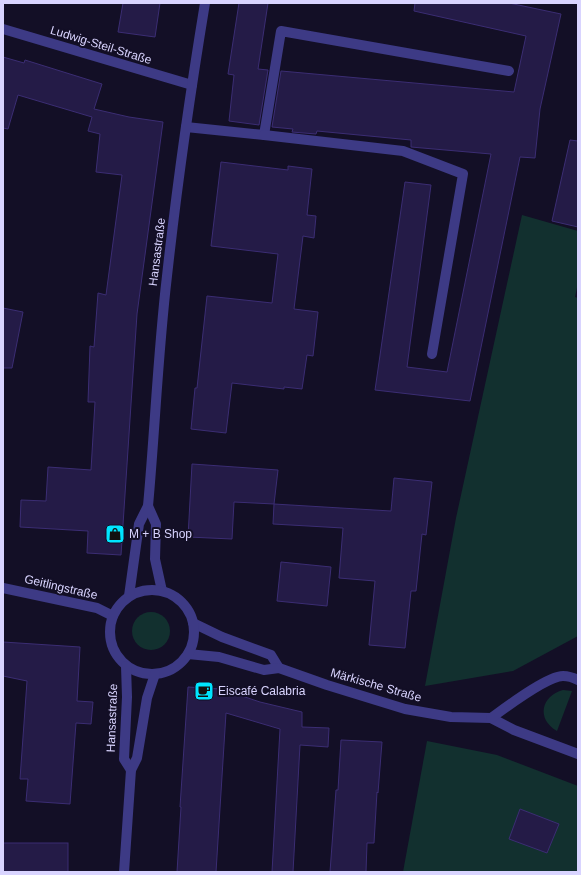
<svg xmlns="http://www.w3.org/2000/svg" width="581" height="875" viewBox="0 0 581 875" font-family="Arial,sans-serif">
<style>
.green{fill:#12302f}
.building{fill:#241b47;stroke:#3b2d73}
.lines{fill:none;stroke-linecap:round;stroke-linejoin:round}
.service{stroke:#3d3a85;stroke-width:10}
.minor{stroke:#3d3a85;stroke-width:10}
.tertiary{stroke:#3d3a85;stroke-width:10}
.labels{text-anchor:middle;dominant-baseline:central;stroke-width:4;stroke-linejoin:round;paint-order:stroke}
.street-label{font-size:12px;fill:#d9d4ff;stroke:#130f26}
.poi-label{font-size:12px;fill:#d9d4ff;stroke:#130f26;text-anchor:start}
</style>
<rect width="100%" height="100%" fill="#130f26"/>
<g class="green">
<polygon points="522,215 578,231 578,283 575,297 578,298 578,636 513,671 425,686 456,518"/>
<circle cx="151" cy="631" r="19"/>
<path d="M563,690L572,691L557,731C536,719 541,696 563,690Z"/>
<polygon points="427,741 497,755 578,786 578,872 403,872"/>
</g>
<g class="building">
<polygon points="123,3 160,3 155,37 118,32"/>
<polygon points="239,3 268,3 258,69 268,70 259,125 229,121 234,75 228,74"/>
<polygon points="415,3 509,3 561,14 540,109 535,158 520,157 470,401 375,390 405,182 431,185 407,367 447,372 491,154 411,147 411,140 317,131 316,134 292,132 293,129 272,127 281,71 514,92 526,36 414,11"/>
<polygon points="3,57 24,63 25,60 102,84 94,109 129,117 163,122 137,314 121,555 87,553 88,531 20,527 21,500 46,501 48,467 91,470 95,402 88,402 90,346 94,347 98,293 106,295 122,175 96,172 100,134 88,131 92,117 18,95 8,129 3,128"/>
<polygon points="570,140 578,141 578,227 552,221"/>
<polygon points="221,162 288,170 288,166 312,169 307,215 316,216 314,238 303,236 294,309 318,312 313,356 307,355 302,389 284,387 284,389 232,383 226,433 191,429 195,388 197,388 207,296 272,303 278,254 211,246"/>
<polygon points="3,308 23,312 12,368 3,368"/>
<polygon points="192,464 278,470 274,504 234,502 232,539 188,537"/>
<polygon points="394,478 432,482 426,535 422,534 416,591 411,591 405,648 369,645 375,581 339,578 343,528 273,524 274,504 391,511"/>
<polygon points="281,562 331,567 327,606 277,601"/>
<polygon points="3,642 80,647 77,701 93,702 91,724 76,723 70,804 26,801 28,779 20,779 27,681 3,676"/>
<polygon points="188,687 221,689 260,702 302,712 302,727 329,728 328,747 300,745 293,872 272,872 280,729 226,713 216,872 177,872 181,807 180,807"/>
<polygon points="341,740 382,742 378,793 377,792 374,843 367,843 366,872 330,872 336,790 338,790"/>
<polygon points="520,809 559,824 547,853 509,839"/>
<rect x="3" y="843" width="65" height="29"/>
</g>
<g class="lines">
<g class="service">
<polyline points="186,127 264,135 281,31 509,71"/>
<polyline points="264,135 403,151 463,174 432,354"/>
</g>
<g class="minor">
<polyline points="3,29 192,85"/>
<polyline points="3,588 97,608 113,616"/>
<polyline points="193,623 222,637 271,655 279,668"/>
<polyline points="188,654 219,657 264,670 279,668 327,685 405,709 451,717 491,718 514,730 578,754"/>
<path d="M491,718C505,708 547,676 563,676C568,676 574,678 578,680"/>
</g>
<g class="tertiary">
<polyline points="148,506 156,524 155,559 162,591"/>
<circle cx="152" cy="632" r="42"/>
<path d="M129,596L139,524L148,506C155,429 158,352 167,276C177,185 190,94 205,3"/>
<polyline points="126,666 127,697 124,759 131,770"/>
<polyline points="124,872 131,770 137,758 147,698 155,674"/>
</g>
</g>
<defs>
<symbol id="shop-square" viewBox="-11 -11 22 22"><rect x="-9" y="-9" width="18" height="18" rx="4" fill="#00e5ff" stroke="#130f26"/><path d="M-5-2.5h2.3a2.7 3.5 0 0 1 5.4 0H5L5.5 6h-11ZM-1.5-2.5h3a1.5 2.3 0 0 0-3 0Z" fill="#111"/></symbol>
<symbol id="cafe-square" viewBox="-11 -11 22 22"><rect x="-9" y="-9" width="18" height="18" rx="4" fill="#00e5ff" stroke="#130f26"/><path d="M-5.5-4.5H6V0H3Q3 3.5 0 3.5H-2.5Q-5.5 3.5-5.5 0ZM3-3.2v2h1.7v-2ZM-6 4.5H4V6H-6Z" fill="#111"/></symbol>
</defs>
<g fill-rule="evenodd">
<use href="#shop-square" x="104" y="523" width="22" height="22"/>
<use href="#cafe-square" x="193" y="680" width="22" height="22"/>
</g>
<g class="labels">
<g class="street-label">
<text transform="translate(101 45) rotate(17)">Ludwig-Steil-Straße</text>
<text transform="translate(157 252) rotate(-83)">Hansastraße</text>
<text transform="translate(61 587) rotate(13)">Geitlingstraße</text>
<text transform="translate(376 685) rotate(16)">Märkische Straße</text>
<text transform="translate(112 718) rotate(-88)">Hansastraße</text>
</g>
<g class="poi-label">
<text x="129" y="534">M + B Shop</text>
<text x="218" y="691">Eiscafé Calabria</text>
</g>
</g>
<rect width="581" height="875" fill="none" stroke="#d9d4ff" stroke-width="8"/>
</svg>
